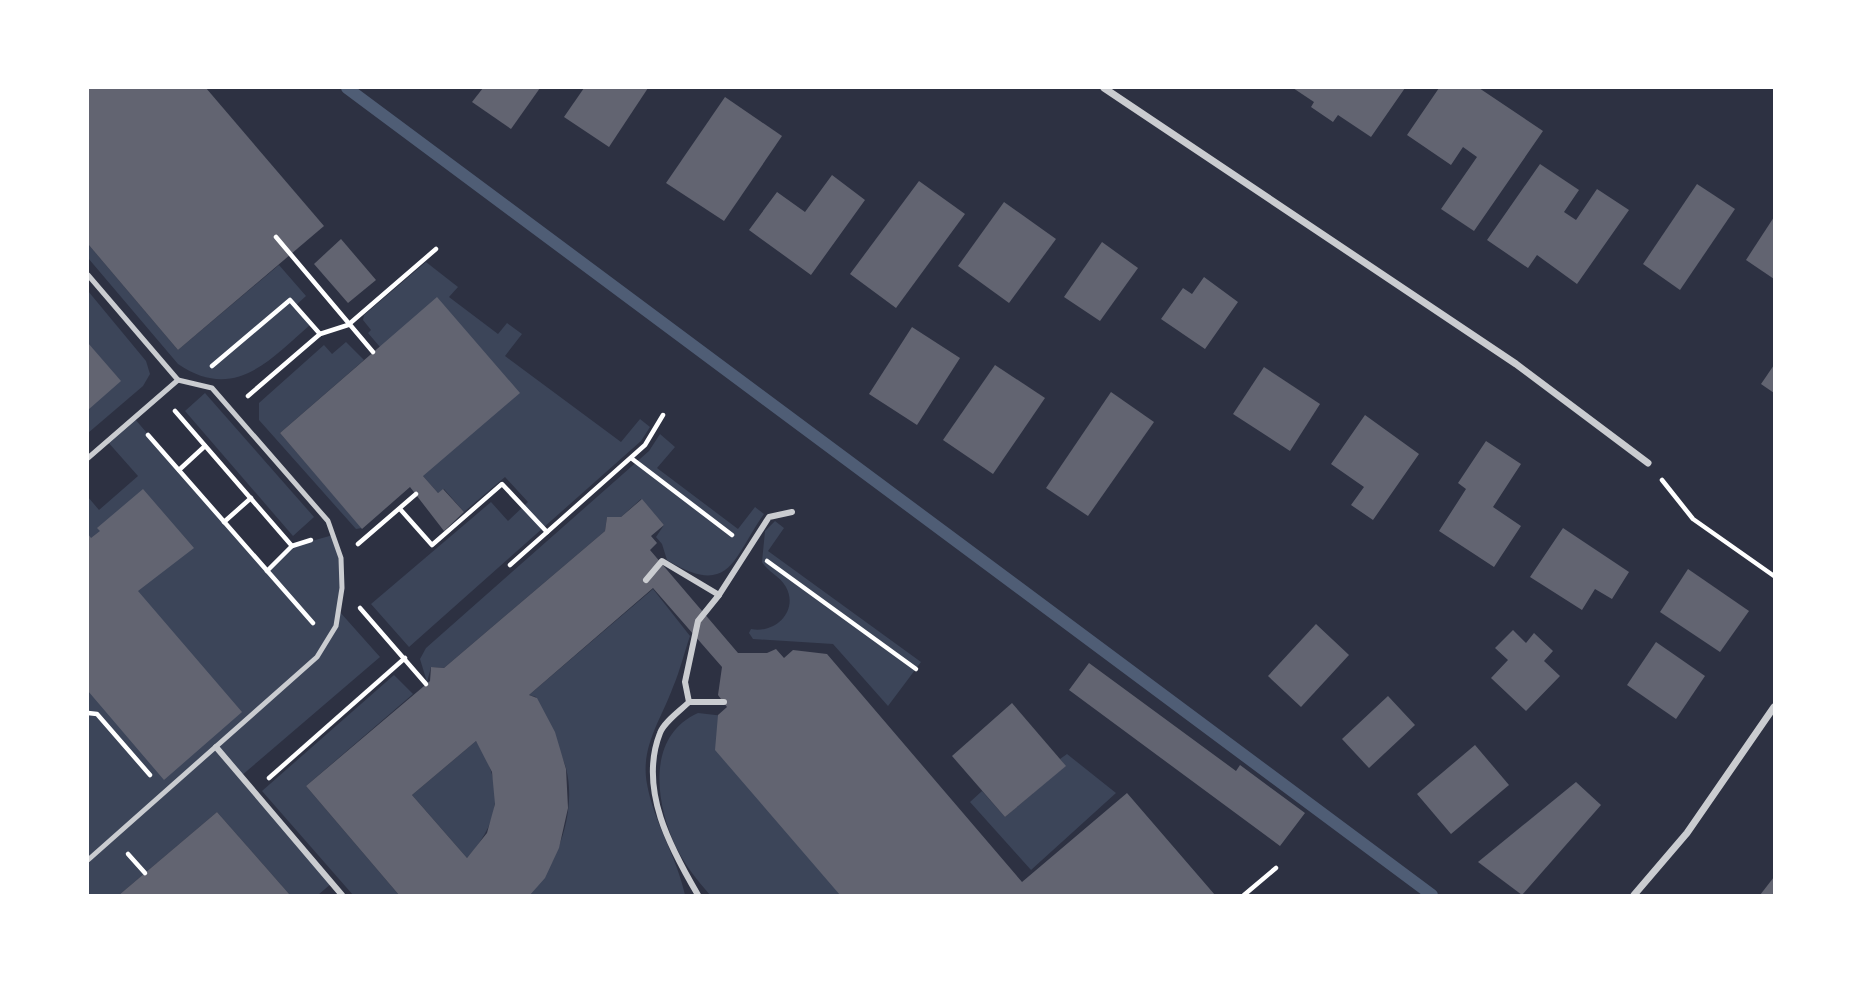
<svg xmlns="http://www.w3.org/2000/svg" width="1862" height="983" viewBox="0 0 1862 983" font-family="'IBM Plex Sans',sans-serif">
<style>
.green{fill:#3c4559}
.lines{fill:none;stroke-linecap:round;stroke-linejoin:round}
.stream{stroke:#4f5d75;stroke-width:12}
.building{fill:#626471;fill-rule:evenodd}
.path{stroke:#fff;stroke-width:4.5}
.service{stroke:#caccd0;stroke-width:5}
.pedestrian{stroke:#caccd0;stroke-width:6}
.minor{stroke:#caccd0;stroke-width:7}
</style>
<rect width="100%" height="100%" fill="#2d3142"/>
<g class="green">
<path d="M88,244L178,350L279,265L306,296L294,307L310,325C269,361 234,402 178,364L88,258Z"/>
<polygon points="426,262 458,287 449,297 498,334 507,323 522,334 505,356 621,442 640,419 650,427 641,441 409,647 371,604 491,502 508,521 528,502 505,477 464,512 444,489 438,493 423,476 380,347 368,333 371,330 363,320 364,315"/>
<polygon points="88,291 146,361 150,374 143,386 88,433"/>
<polygon points="346,342 364,360 280,433 362,528 356,529 259,420 259,403 324,345 332,354"/>
<polygon points="205,393 314,517 293,536 185,411"/>
<polygon points="134,418 266,571 294,546 333,535 341,559 339,611 380,657 241,776 332,883 318,895 290,895 217,812 119,895 88,895 88,497 99,510 138,476 107,441"/>
<path d="M660,434L675,447L657,468L738,529L755,507L764,514C733,557 731,599 667,560L662,544L656,537L664,525L641,499L621,517H607L605,531L444,668L431,667L427,682L420,659L426,648L649,451Z"/>
<path d="M775,521L784,528L768,551L921,662L888,706L833,644L753,639L749,633L751,629C775,634 799,611 786,587C780,576 768,572 762,562L765,531Z"/>
<path d="M653,589L690,636C684,653 680,671 673,687C661,720 640,747 647,784C654,823 677,857 685,895H530C558,863 577,811 566,768C559,744 542,721 536,697L529,695Z"/>
<polygon points="394,675 413,694 306,786 399,895 353,895 262,791"/>
<path d="M698,713L724,716L721,749L847,895H710C697,880 685,865 676,847C655,803 646,736 698,713Z"/>
<path d="M476,741C504,784 502,820 467,858L412,795Z"/>
<polygon points="1067,754 1116,793 1031,870 970,802 982,791 1005,817 1065,766 1060,759"/>
</g>
<g class="lines">
<polyline class="stream" points="347,88 1432,895"/>
</g>
<g class="building">
<polygon points="88,88 206,88 324,226 178,350 88,244"/>
<polygon points="483,88 540,88 511,129 472,102"/>
<polygon points="584,88 648,88 609,147 564,117"/>
<polygon points="1293,88 1405,88 1371,137 1338,115 1333,122 1311,107 1314,102"/>
<polygon points="1439,88 1479,88 1543,131 1474,231 1441,209 1477,157 1463,147 1451,165 1407,135"/>
<polygon points="725,97 782,136 724,221 666,183"/>
<polygon points="1540,164 1579,190 1564,212 1576,220 1597,189 1629,210 1577,284 1537,255 1528,268 1487,240"/>
<polygon points="832,175 865,200 811,275 749,230 777,192 805,212"/>
<polygon points="919,181 965,214 896,308 850,274"/>
<polygon points="1697,184 1735,209 1680,290 1643,264"/>
<polygon points="1004,202 1056,239 1009,303 958,266"/>
<polygon points="1774,217 1774,279 1746,260"/>
<polygon points="341,239 376,280 348,303 314,264"/>
<polygon points="1102,242 1138,268 1100,321 1064,297"/>
<polygon points="1204,277 1238,302 1205,349 1161,319 1183,288 1192,294"/>
<polygon points="437,297 520,393 423,476 438,493 443,489 464,512 444,531 410,487 362,529 280,433"/>
<polygon points="912,327 960,358 917,425 869,394"/>
<polygon points="88,343 121,381 88,410"/>
<polygon points="995,365 1045,398 993,474 943,440"/>
<polygon points="1774,365 1774,393 1761,384"/>
<polygon points="1264,367 1320,404 1290,451 1233,414"/>
<polygon points="1111,392 1154,422 1088,516 1046,488"/>
<polygon points="1365,415 1419,454 1373,520 1351,505 1364,487 1331,464"/>
<polygon points="1486,441 1521,464 1493,507 1521,526 1494,567 1439,531 1466,489 1458,483"/>
<polygon points="143,489 194,548 138,591 242,712 164,780 88,691 88,534 91,538 100,531 97,528"/>
<path d="M642,499L664,525L651,536L657,543L650,550L738,653H767L776,649L784,658L793,650L827,654L1022,882L1127,793L1215,895H840L715,750L718,715L727,707L718,695L722,667L653,588L529,695L537,698L555,732L566,769L568,808L559,848L545,878L530,895H399L306,786L430,681L431,667L444,668L605,531L607,517H621ZM476,741L492,772L495,804L487,833L467,858L412,795Z"/>
<polygon points="1563,528 1629,572 1612,599 1595,589 1582,610 1530,577"/>
<polygon points="1688,569 1749,611 1720,652 1660,612"/>
<polygon points="1316,624 1349,655 1301,707 1268,676"/>
<polygon points="1513,630 1526,643 1534,633 1553,651 1544,661 1560,676 1526,711 1491,678 1508,660 1495,648"/>
<polygon points="1656,642 1705,676 1676,719 1627,685"/>
<polygon points="1089,663 1236,771 1240,765 1305,813 1280,846 1069,690"/>
<polygon points="1388,696 1415,725 1369,768 1342,739"/>
<polygon points="1012,703 1066,766 1005,817 952,756"/>
<polygon points="1475,745 1509,785 1451,834 1417,794"/>
<polygon points="1576,782 1601,805 1522,895 1478,862"/>
<polygon points="217,812 290,895 119,895"/>
<polygon points="1774,877 1774,895 1760,895"/>
</g>
<g class="lines">
<g class="path">
<polyline points="276,237 373,352"/>
<polyline points="212,366 290,300 320,334"/>
<polyline points="248,396 320,334 348,325 436,249"/>
<polyline points="175,411 292,546 267,571"/>
<polyline points="148,435 313,623"/>
<polyline points="631,458 732,535"/>
<polyline points="179,470 205,446"/>
<polyline points="1662,480 1693,519 1774,576"/>
<polyline points="400,509 432,545 502,484 547,532"/>
<polyline points="224,522 251,498"/>
<polyline points="358,544 416,494"/>
<polyline points="292,546 311,540"/>
<polyline points="767,561 916,669"/>
<polyline points="510,565 645,445 663,415"/>
<polyline points="360,608 426,684"/>
<polyline points="88,713 97,714 150,775"/>
<polyline points="269,778 405,658"/>
<polyline points="128,854 145,873"/>
<polyline points="1244,895 1276,868"/>
</g>
<g class="service">
<polyline points="88,275 178,380 212,388 328,521 341,558 342,588 336,626 317,657 88,860"/>
<polyline points="88,458 178,380"/>
</g>
<g class="pedestrian">
<path d="M646,580L662,561L719,595L698,621L685,682L689,702C680,711 664,722 660,733C638,789 671,849 698,895"/>
<polyline points="719,595 769,517 792,512"/>
<polyline points="689,702 724,702"/>
<polyline points="216,747 342,895"/>
</g>
<g class="minor">
<polyline points="1104,88 1516,364 1648,463"/>
<polyline points="1634,895 1687,833 1774,707"/>
</g>
</g>
<rect width="1862" height="983" fill="none" stroke="#ffffff" stroke-width="178"/>
</svg>
